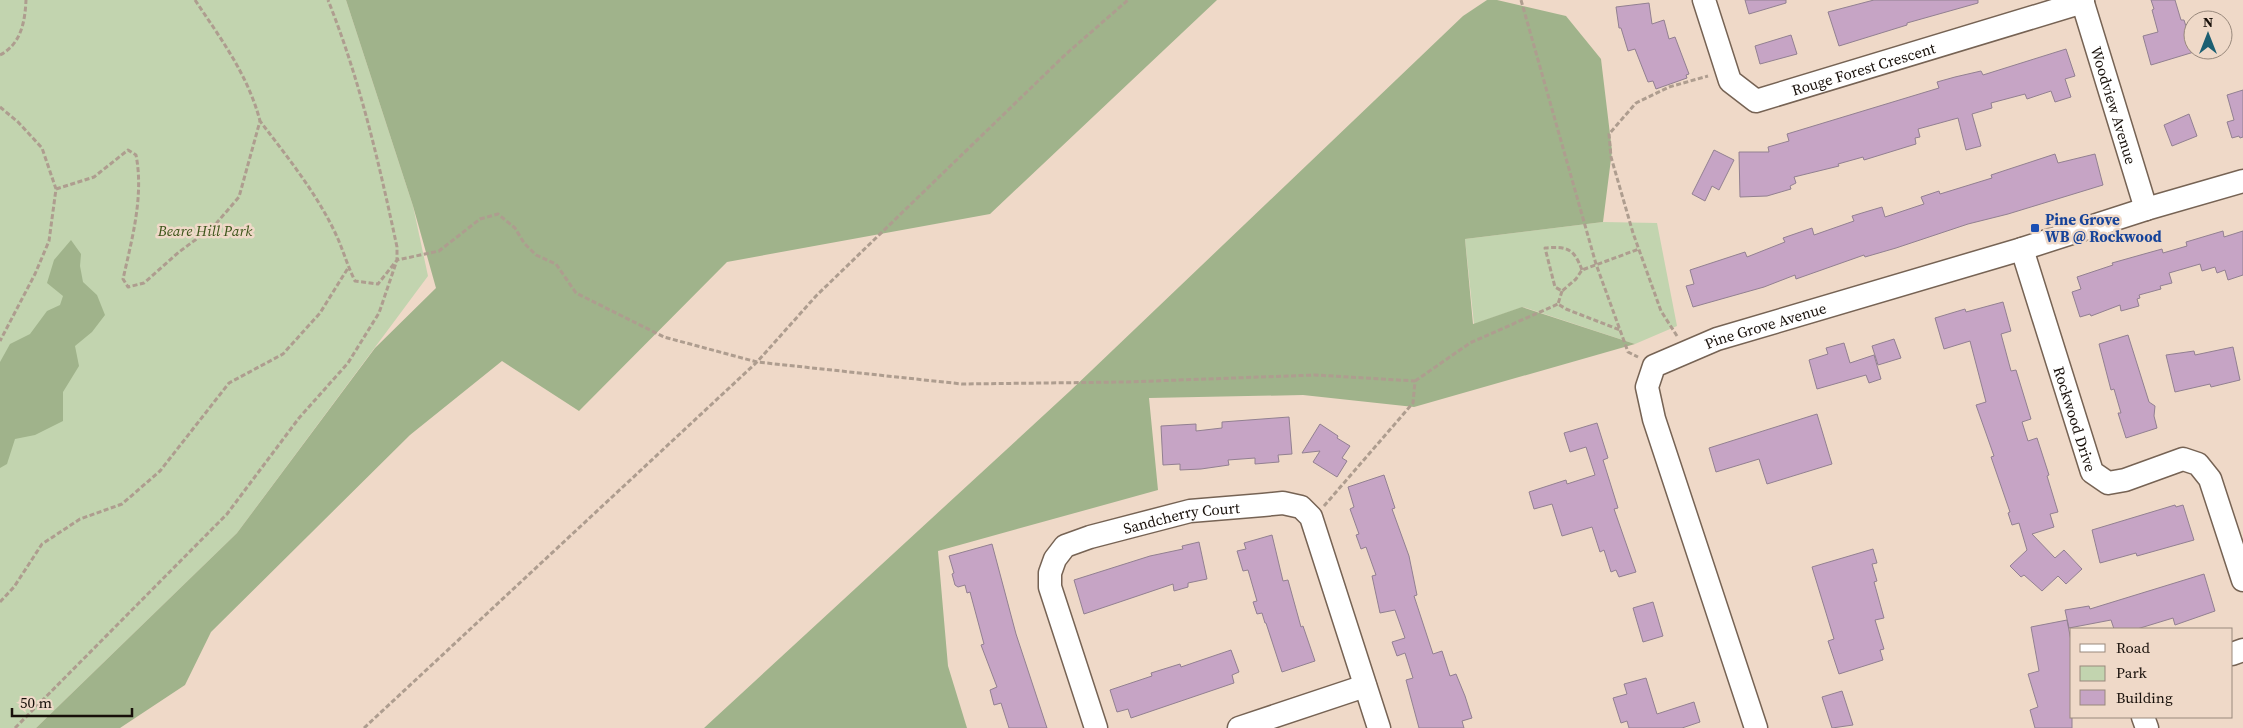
<svg xmlns="http://www.w3.org/2000/svg" width="2243" height="728" font-family="'Source Serif 4',serif">
	<style>
		.green { fill: #c2d4af }
		.forest { fill: #a0b38b }
		.building { fill: #c6a4c5; stroke: #928091 }
		.lines { fill: none; stroke-linecap: round; stroke-linejoin: round }
		.minor-casing { stroke: #766354; stroke-width: 25 }
		.path { stroke: #ae9d8f; stroke-width: 3; stroke-dasharray: 5 2.5; stroke-linecap: butt }
		.minor { stroke: #fff; stroke-width: 22 }
		.transit-dot { fill: #1a4fb4; stroke: #efd9c8; stroke-width: 2 }
		.labels { text-anchor: middle; dominant-baseline: central; stroke-width: 5; stroke-linejoin: round; paint-order: stroke }
		.street-label { font-size: 15px; fill: #18100a; stroke: #efd9c8 }
		.transit-label { font-size: 15px; font-weight: bold; fill: #164399; stroke: #efd9c8; text-anchor: start }
		.park-label { font-size: 15px; font-style: italic; fill: #3c5419; stroke: #efd9c8 }
	</style>
	<rect width="100%" height="100%" fill="#efd9c8"/>
	<!-- green -->
	<path class="green" d="M0,0H346L413,206L428,276L237,533L36,728H0Z
		M1603,222L1657,223L1677,326L1635,344L1523,307L1474,324L1465,239Z"/>
	<!-- forest -->
	<path class="forest" d="M346,0H1217L990,214L727,262L579,411L502,361L410,435L211,632L185,685L120,728H36L237,533L375,348L436,288L413,206Z
		M1487,0H1497L1566,16L1601,59L1612,151L1603,222L1465,239L1473,324L1522,307L1635,344L1414,407L1303,395L1149,398L1158,490L938,551L948,666L967,728H704L1070,391L1463,16Z
		M71,240L81,254L80,266L83,282L97,295L105,315L92,332L75,346L79,366L63,392V421L35,435L15,439L7,464L0,468V362L10,344L30,334L47,311L60,305L63,296L47,283L54,260Z"/>
	<!-- building -->
	<path class="building" d="M1745,0H1786V3L1749,14Z
		M1874,0H1978V3L1907,23V25L1839,46L1828,12Z
		M2151,0H2175L2181,20H2184L2194,52L2151,65L2143,36L2158,32L2152,10L2154,9Z
		M1649,3L1652,24L1664,20L1669,39L1675,37L1689,74L1686,75L1687,78L1656,89L1653,81L1648,82L1635,49L1628,51L1621,28H1619L1616,7Z
		M1791,35L1797,54L1760,64L1755,46Z
		M2066,49L2075,76L2065,79L2071,97L2055,102L2051,91L2027,99L2025,94L1991,103L1992,108L1972,114L1981,146L1966,150L1958,118L1918,129L1920,137L1915,138L1916,144L1864,160L1863,157L1838,164L1839,166L1794,177L1796,183L1790,186L1791,189L1767,196L1740,197L1739,152H1769L1768,147L1789,141L1787,134L1939,88L1937,82L1955,77L1981,71L1983,75Z
		M2243,90V137L2240,138L2239,136L2232,138L2227,122L2234,120L2227,95Z
		M2189,114L2197,136L2172,146L2164,125Z
		M1714,150L1734,160L1719,190L1712,186L1705,201L1692,194Z
		M2055,154L2058,163L2095,154L2103,185L2008,214L1968,224L1896,248L1865,257L1864,255L1796,279L1795,275L1764,287L1693,307L1686,286L1694,284L1690,270L1745,252L1747,257L1785,242L1783,238L1812,228L1814,235L1854,221L1852,216L1882,207L1885,217L1924,204L1921,197L1939,191L1940,194L1992,178L1991,175Z
		M2223,231L2224,237L2243,231V275L2228,280L2225,270L2217,273L2215,267L2202,271L2200,264L2169,273L2172,283L2160,286L2161,289L2139,295L2140,298L2137,299L2139,306L2121,311L2120,305L2091,316L2090,314L2080,317L2072,292L2081,289L2077,277L2113,265L2112,263L2144,254L2162,249L2163,253L2187,246L2186,242Z
		M2003,302L2011,331L2001,334L2011,371L2016,370L2031,419L2022,422L2028,441L2037,438L2049,475L2047,476L2058,512L2050,514L2054,527L2032,534L2055,558L2064,550L2082,569L2066,584L2058,576L2042,591L2024,575L2021,577L2010,566L2027,550L2019,523L2012,525L2008,513L2010,512L1991,457L1994,456L1976,405L1986,402L1970,341L1944,349L1935,318L1965,309L1966,312Z
		M2128,335L2149,402L2155,406L2154,416L2157,428L2126,438L2118,413H2121L2114,389L2111,390L2099,344Z
		M1894,339L1901,358L1878,365L1872,346Z
		M1844,343L1850,363L1874,355L1881,379L1869,383L1866,375L1817,389L1809,360L1828,354L1826,348Z
		M2233,347L2240,380L2211,387L2210,384L2175,392L2166,355L2194,351L2195,355Z
		M1817,414L1832,464L1767,484L1759,459L1716,472L1709,448Z
		M1289,417L1292,454L1278,455L1279,462L1255,464V458L1228,460L1229,465L1201,469L1180,470V464L1163,465L1161,426L1196,424V431L1222,428V422Z
		M1597,423L1608,458L1603,460L1618,508L1614,509L1636,572L1619,577L1616,570L1611,572L1604,550L1600,552L1592,527L1562,536L1552,504L1534,509L1529,492L1566,480L1567,484L1595,475L1586,447L1570,452L1564,433Z
		M1320,424L1338,436L1337,438L1350,446L1342,458L1347,461L1337,477L1313,462L1320,451L1302,453Z
		M1384,475L1395,508L1392,509L1409,556L1417,595L1414,596L1433,654L1442,651L1450,676L1456,674L1465,696L1472,718L1462,721L1464,728H1419L1406,680L1413,678L1405,653L1397,656L1392,642L1405,638L1395,610L1380,613L1372,576L1376,575L1366,547L1361,549L1356,535L1359,534L1350,509L1354,507L1348,487Z
		M2175,505L2176,507L2183,505L2194,540L2137,556L2136,553L2100,563L2092,530Z
		M1272,535L1283,581L1288,580L1301,627L1303,626L1315,661L1282,672L1266,623H1265L1262,613L1257,614L1253,602L1257,601L1248,570L1243,571L1237,551L1246,549L1244,543Z
		M1199,542L1207,579L1188,583V587L1174,591L1173,584L1084,614L1074,580L1150,556L1183,549L1182,546Z
		M992,544L1016,634L1047,728H1009L1001,703L994,705L990,690L997,687L981,645L984,644L970,592L967,593L965,585L958,587L955,585L952,574L954,573L949,556Z
		M1873,549L1877,563L1872,564L1877,581L1874,582L1884,618L1875,620L1884,649L1880,650L1883,660L1839,674L1828,641L1834,639L1812,567Z
		M2204,574L2215,611L2175,625L2173,618L2137,629H2114L2111,620L2069,628L2065,610L2089,606L2090,609Z
		M1653,602L1663,636L1643,642L1633,608Z
		M2067,620L2072,646V728H2035L2030,710L2038,707L2028,674L2039,671L2031,627Z
		M1231,650L1239,672L1232,675L1234,683L1131,718L1128,709L1117,712L1110,690L1152,676L1151,673L1180,664L1181,667Z
		M1646,678L1657,714L1694,702L1700,722L1682,728H1629L1627,721L1621,723L1613,698L1627,694L1624,684Z
		M1842,691L1853,725L1832,728L1822,697Z"/>
	<g class="lines">
		<defs>
			<g id="minor">
				<path id="s1" d="M1704,0L1730,81L1756,101L2083,2"/>
				<path id="s2" d="M2082,0L2146,209"/>
				<path id="s3" d="M2022,249L2092,472L2108,483L2125,480L2183,459L2198,464L2210,479L2243,580"/>
				<path d="M2232,654L2243,650"/>
				<path d="M2143,717L2147,728"/>
				<path id="s4" d="M1096,728L1050,587V573L1055,559L1065,546L1090,537L1190,511L1263,505L1283,503L1301,507L1311,517L1379,728"/>
				<path d="M1239,728L1365,686"/>
				<path id="s5" d="M1756,728L1654,419L1647,387L1654,366L1717,339L2022,249L2146,209L2243,181"/>
			</g>
		</defs>
		<!-- minor casing -->
		<use href="#minor" class="minor-casing"/>
		<!-- path -->
		<path class="path" d="M195,0C221,39 248,75 260,121
			M1521,0L1596,264L1628,352L1638,357
			M0,55C21,44 25,22 26,0
			M0,107L18,122L42,148L56,189L49,241L35,274L0,341
			M56,189L94,177L128,150L136,155C144,196 132,239 123,279L128,287L144,283L179,252L214,226L239,197L260,121C288,158 319,196 338,239C344,253 348,267 355,281L378,284L397,260L439,251L480,219L498,214L515,228L524,243L536,255L556,264L576,293L664,337L757,362L962,384L1126,382L1315,375L1415,381L1413,403L1324,506
			M1582,270C1574,249 1568,246 1545,248L1555,287L1562,291L1576,279L1582,270L1639,249
			M1562,291L1558,304L1566,309L1620,330
			M1677,336L1661,311L1633,233L1611,157L1609,134L1636,103L1669,87L1708,76
			M1415,381L1470,343L1558,304
			M0,602L14,587L42,544L80,519L122,504L160,471L229,383L283,354L320,313L348,268
			M15,728L227,514L299,418L348,363L379,313L397,260V247C379,163 360,80 328,0
			M364,728L757,362L816,296L1066,54L1128,0"/>
		<!-- minor -->
		<use href="#minor" class="minor"/>
	</g>
	<!-- markers -->
	<rect class="transit-dot" x="2030" y="223" width="10" height="10" rx="2.5"/>
	<g class="labels">
		<!-- street labels -->
		<g class="street-label">
			<text stroke="none"><textPath href="#s1" startOffset="230">Rouge Forest Crescent</textPath></text>
			<text stroke="none"><textPath href="#s2" startOffset="110">Woodview Avenue</textPath></text>
			<text stroke="none"><textPath href="#s5" startOffset="499">Pine Grove Avenue</textPath></text>
			<text stroke="none"><textPath href="#s3" startOffset="178">Rockwood Drive</textPath></text>
			<text stroke="none"><textPath href="#s4" startOffset="314">Sandcherry Court</textPath></text>
		</g>
		<!-- transit labels -->
		<g class="transit-label">
			<text x="2045" y="219">Pine Grove<tspan x="2045" dy="17">WB @ Rockwood</tspan></text>
		</g>
		<!-- park labels -->
		<g class="park-label">
			<text x="205" y="230">Beare Hill Park</text>
		</g>
	</g>
	<!-- legend -->
	<rect x="2070" y="628" width="162" height="90" fill="#efd9c8" stroke="#99897c"/>
	<rect x="2080" y="644" width="25" height="8" fill="#ffffff" stroke="#99897c"/>
	<text x="2116" y="653" font-size="15" fill="#18100a">Road</text>
	<rect x="2080" y="666" width="25" height="15" fill="#c2d4af" stroke="#99897c"/>
	<text x="2116" y="678" font-size="15" fill="#18100a">Park</text>
	<rect x="2080" y="690" width="25" height="15" fill="#c6a4c5" stroke="#99897c"/>
	<text x="2116" y="703" font-size="15" fill="#18100a">Building</text>
	<!-- north arrow -->
	<g transform="translate(2208 35)"><circle r="24" fill="#efd9c8" stroke="#99897c"/>
	<path d="M0-4L9 19L0 12L-9 19Z" fill="#1c5f72"/>
	<text y="-8" font-size="14" font-weight="bold" text-anchor="middle" fill="#18100a">N</text>
	</g>
	<!-- scale -->
	<path d="M12 708v8h120v-8" fill="none" stroke="#18100a" stroke-width="2.5"/>
	<text x="20" y="708" font-size="15" fill="#18100a" stroke="#efd9c8" stroke-width="4" paint-order="stroke">50 m</text>
</svg>
